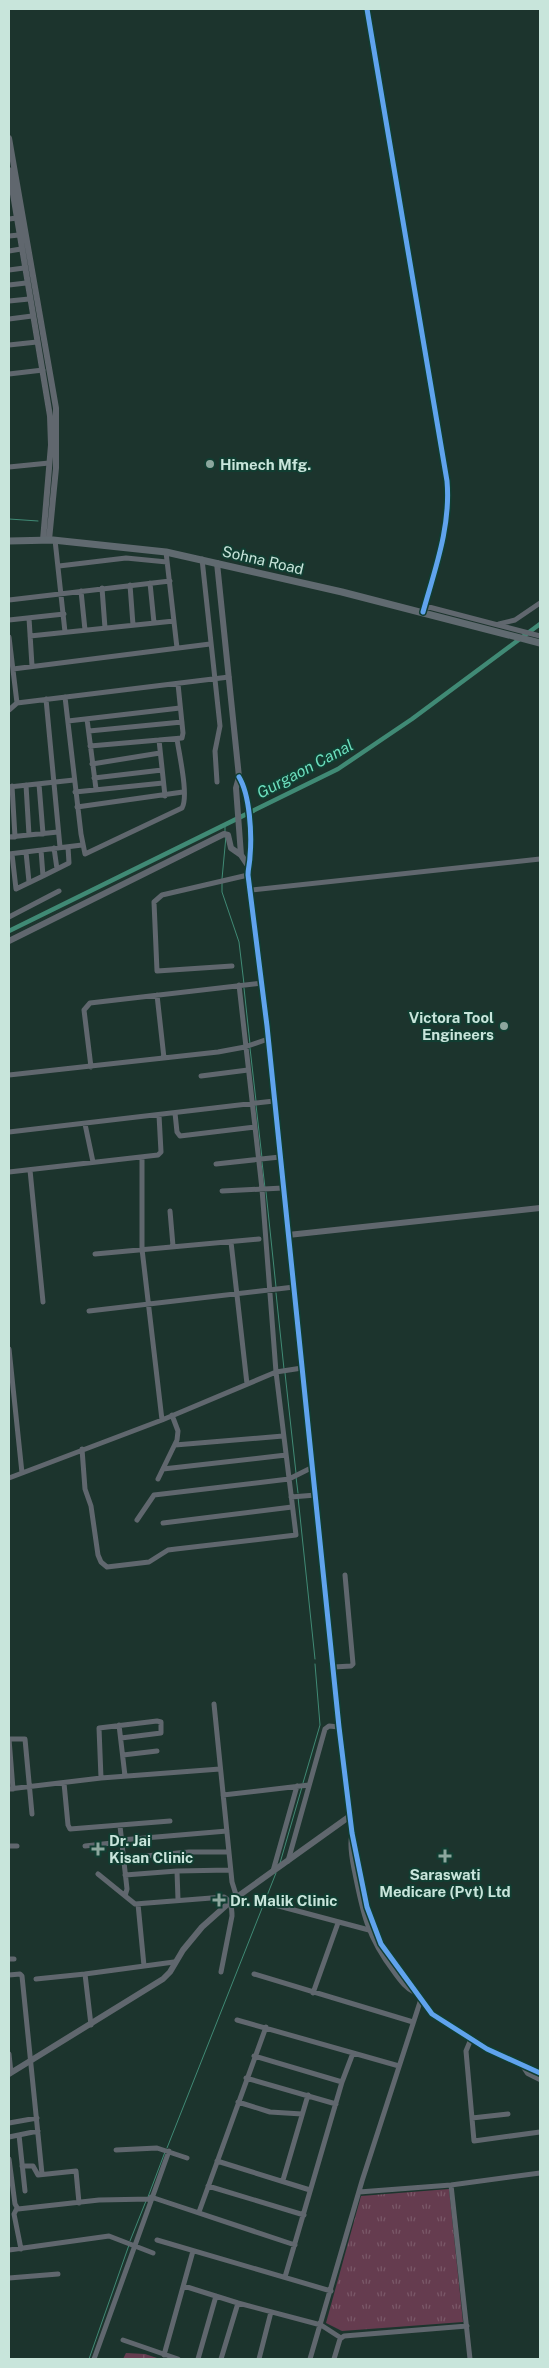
<svg xmlns="http://www.w3.org/2000/svg" width="549" height="2368" font-family="'Public Sans',sans-serif">
	<style>
		.grass { fill: url(#grass-tufts) }
		.wetland { fill: url(#wetland-marsh) }
		.lines { fill: none; stroke-linecap: round; stroke-linejoin: round }
		.stream { stroke: #408a75; stroke-width: 1 }
		.canal { stroke: #408a75; stroke-width: 4.5 }
		.minor { stroke: #60676e; stroke-width: 5 }
		.tertiary { stroke: #60676e; stroke-width: 6 }
		.secondary { stroke: #606a70; stroke-width: 7 }
		.cycleway-casing { stroke: #113e32; stroke-width: 8 }
		.cycleway { stroke: #60a3ed; stroke-width: 5 }
		.poi-dot { fill: #8ca79e; stroke: #113e32; stroke-width: 2 }
		.labels { text-anchor: middle; dominant-baseline: central; stroke-width: 4; stroke-linejoin: round; paint-order: stroke }
		.poi-label { font-size: 15px; font-weight: bold; fill: #c8e5db; stroke: #113e32; text-anchor: start }
		.street-label { font-size: 15px; fill: #c8e5db; stroke: #113e32 }
		.water-label { font-size: 16px; font-style: italic; fill: #6cdebd; stroke: #113e32 }
	</style>
	<defs>
		<pattern id="grass-tufts" width="24" height="20" patternUnits="userSpaceOnUse" patternTransform="scale(1.25)"><rect width="24" height="20" fill="#653c4f"/><path d="M3 7l-1-3M5 7V3M7 7l1-3M15 17l-1-3M17 17v-4M19 17l1-3" fill="none" stroke="#7a5868"/></pattern>
		<pattern id="wetland-marsh" width="20" height="14" patternUnits="userSpaceOnUse" patternTransform="scale(1.25)"><rect width="20" height="14" fill="#653c4f"/><path d="M1 5h8M5 5V1M11 12h8M15 12V8" fill="none" stroke="#7a5868"/></pattern>
	</defs>
	<rect width="100%" height="100%" fill="#1c342d"/>
	<!-- grass -->
	<path class="grass" d="M449,2189L463,2322L342,2331L326,2323L361,2196Z"/>
	<!-- wetland -->
	<path class="wetland" d="M126,2353L145,2354L160,2359H123Z"/>
	<g class="lines">
		<!-- stream -->
		<path class="stream" d="M9,519L38,521
			M225,825V832
			M222,879L226,836
			M222,883V892L239,942L244,984
			M244,988L250,1044
			M250,1048L256,1101
			M256,1105L262,1158
			M262,1162L265,1188
			M266,1192L276,1287
			M276,1293L284,1369
			M285,1373L296,1473
			M296,1477L298,1493
			M298,1497L315,1659
			M303,1783L320,1725L315,1664
			M280,1863L302,1787
			M167,2148L276,1873
			M148,2197L165,2152
			M130,2241L146,2201
			M89,2359L129,2245"/>
		<!-- canal -->
		<path class="canal" d="M9,931L338,769L412,719L540,624"/>
		<!-- minor -->
		<path class="minor" d="M367,9L447,481C451,526 435,569 423,612
			M9,219L17,218
			M9,236L19,235
			M9,251L21,249
			M9,270L24,268
			M9,285L26,283
			M9,301L29,299
			M9,319L32,316
			M9,345L37,342
			M9,374L43,370
			M9,467L49,463
			M55,540L65,632
			M166,552L177,648
			M202,559L220,726L215,751L217,782
			M59,566L126,558L167,562
			M150,583L154,623
			M130,585L133,625
			M102,588L105,628
			M81,591L85,630
			M9,600L170,581
			M425,606L540,636
			M29,618L32,666
			M9,620L64,614
			M499,624L515,620L540,603
			M30,636L174,621
			M9,637L17,703
			M13,669L210,644
			M65,697L81,834L85,854L182,808C189,796 179,754 177,739
			M46,699L60,847
			M9,710L17,703L229,677
			M87,719L96,789
			M68,721L180,708
			M89,731L182,722
			M159,740L165,796
			M90,746L182,738L183,733L178,684
			M92,764L160,753
			M94,778L162,770
			M39,784L43,834
			M26,785L29,835
			M12,786L15,837
			M9,787L74,780
			M75,792L163,783
			M77,807L183,792
			M9,837L58,832
			M54,848L57,869
			M26,852L29,882
			M9,854L82,845
			M12,854L16,889L43,876L41,850
			M43,876L69,863L68,847
			M251,890L540,859
			M9,917L59,891
			M232,966L157,971L154,902L162,895L248,875
			M157,995L164,1058
			M91,1067L84,1010L90,1003L262,983
			M9,1075L218,1052L245,1047L268,1039
			M201,1076L248,1070
			M175,1113L177,1132L180,1136L255,1127
			M85,1124L93,1162
			M9,1132L274,1101
			M142,1157V1249L162,1420
			M216,1164L280,1157
			M30,1170L43,1302
			M9,1172L158,1155L161,1152L159,1115
			M222,1191L283,1188
			M170,1211L173,1246
			M231,1242L247,1384
			M95,1254L259,1239
			M89,1311L294,1287
			M9,1349L22,1473
			M175,1445L283,1436
			M82,1449L85,1489L91,1506L98,1555L101,1562L107,1567L149,1562L168,1550L176,1549L296,1535L276,1372L262,1189L239,985
			M163,1469L286,1455
			M9,1478L162,1420L276,1372L302,1368
			M158,1479L177,1440L178,1431L172,1415
			M291,1497L316,1495
			M137,1520L154,1495L289,1479L313,1467
			M163,1523L292,1507
			M334,1667L351,1666L353,1664L345,1575
			M214,1704L232,1882L237,1898
			M119,1725L125,1776
			M9,1739H25L32,1814
			M9,1739L13,1789
			M123,1755L157,1751
			M101,1778L99,1728L157,1721L161,1722V1733L121,1738
			M64,1783L68,1825L70,1829L170,1821
			M9,1789L101,1778L220,1769
			M223,1795L309,1785
			M120,1826L127,1889L125,1896
			M121,1840L227,1831
			M9,1846H17
			M85,1846L121,1842
			M123,1858L189,1852H229
			M288,1861L325,1729L329,1726L339,1727
			M177,1871L178,1900
			M273,1871L297,1786
			M98,1874L135,1904L224,1897C231,1901 232,1908 232,1916L221,1972
			M125,1875L177,1871L230,1870
			M138,1904L144,1966
			M275,1905L369,1930
			M9,1959H14
			M85,1974L174,1962
			M254,1974L413,2022
			M9,1975L20,1974L22,1976L42,2174
			M36,1979L85,1974L91,2025
			M313,1993L338,1923
			M237,2020L399,2066
			M471,2039L466,2051L474,2141L540,2132
			M9,2054L11,2073
			M254,2056L342,2082
			M246,2078L336,2104
			M238,2102L270,2112L302,2114
			M472,2118L508,2114
			M9,2123L37,2118
			M19,2135L25,2191
			M9,2137L38,2131
			M116,2150L157,2148L187,2158
			M9,2159L15,2204L18,2209L99,2200L151,2199
			M217,2161L310,2190
			M22,2166H33L38,2175L76,2171L79,2203
			M283,2180L308,2095
			M451,2185L470,2359
			M208,2186L304,2215
			M359,2192L451,2185L540,2173
			M151,2197L295,2245
			M17,2208L14,2214L21,2249
			M199,2212L266,2027
			M157,2240L331,2291
			M9,2250L109,2236L153,2253
			M285,2277L342,2082L353,2053
			M9,2278L58,2274
			M184,2286L238,2303L321,2325L341,2338
			M123,2340L178,2359
			M164,2355L193,2251
			M94,2359L169,2151
			M198,2359L216,2296
			M221,2359L238,2303
			M259,2359L271,2312
			M310,2359L362,2181L421,1999
			M334,2359L340,2339L344,2336L467,2326"/>
		<!-- tertiary -->
		<path class="tertiary" d="M9,138L56,408V468L49,540
			M9,170L50,416L51,445L43,540
			M217,563L239,777L236,788L241,855L247,864
			M239,777C250,795 252,835 250,856C250,863 248,868 248,875L267,1026L339,1727L352,1833L367,1907L381,1944L432,2014L487,2049L540,2073
			M9,941L224,834L228,835L231,848L241,855
			M288,1235L540,1208
			M352,1837C350,1848 353,1861 355,1871C363,1912 368,1937 394,1971C400,1979 406,1988 415,1992
			M524,2067L528,2073L540,2079
			M9,2074L163,1979L170,1972L183,1950L202,1927L230,1902L350,1816"/>
		<!-- secondary -->
		<path class="secondary" d="M9,541L53,540L166,552L342,592L540,643"/>
		<defs>
			<path id="cycleway" d="M367,9L447,481C451,526 435,569 423,612
				M239,777C250,795 252,835 250,856C250,863 248,868 248,875L267,1026L339,1727L352,1833L367,1907L381,1944L432,2014L487,2049L540,2073"/>
		</defs>
		<!-- cycleway casing -->
		<use href="#cycleway" class="cycleway-casing"/>
		<!-- cycleway -->
		<use href="#cycleway" class="cycleway"/>
	</g>
	<!-- markers -->
	<g class="poi-dot">
		<circle cx="210" cy="464" r="5"/>
		<circle cx="504" cy="1026" r="5"/>
		<path d="M95.5 1841.5h5v5h5v5h-5v5h-5v-5h-5v-5h5z"/>
		<path d="M442.5 1848.5h5v5h5v5h-5v5h-5v-5h-5v-5h5z"/>
		<path d="M216.5 1892.5h5v5h5v5h-5v5h-5v-5h-5v-5h5z"/>
	</g>
	<g class="labels">
		<!-- poi labels -->
		<g class="poi-label">
			<text x="220" y="464">Himech Mfg.</text>
			<text x="494" y="1017" text-anchor="end">Victora Tool<tspan x="494" dy="17">Engineers</tspan></text>
			<text x="109" y="1840">Dr. Jai<tspan x="109" dy="17">Kisan Clinic</tspan></text>
			<text x="445" y="1874" text-anchor="middle">Saraswati<tspan x="445" dy="17">Medicare (Pvt) Ltd</tspan></text>
			<text x="230" y="1900">Dr. Malik Clinic</text>
		</g>
		<!-- street labels -->
		<g class="street-label">
			<text transform="translate(263 560) rotate(13)">Sohna Road</text>
		</g>
		<!-- water labels -->
		<g class="water-label">
			<text transform="translate(305 769) rotate(-28)">Gurgaon Canal</text>
		</g>
	</g>
	<!-- border -->
	<rect width="549" height="2368" fill="none" stroke="#c8e5db" stroke-width="20"/>
</svg>
